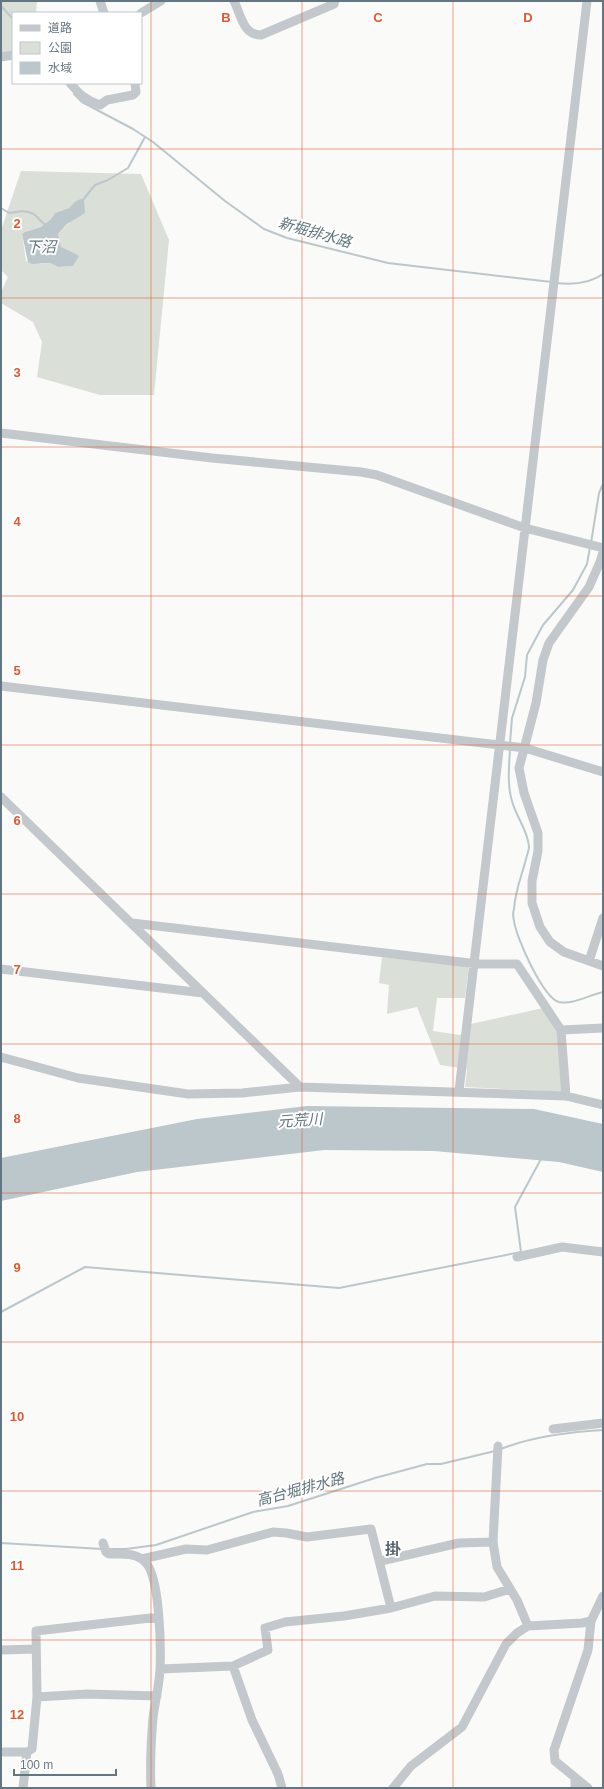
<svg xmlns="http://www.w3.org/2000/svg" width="604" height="1789" font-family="Arial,'Noto Sans JP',sans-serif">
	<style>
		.green { fill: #dadfd7; fill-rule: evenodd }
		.water { fill: #bbc7cb }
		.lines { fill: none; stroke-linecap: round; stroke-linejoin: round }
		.stream { stroke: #bbc7cb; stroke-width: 2 }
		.minor { stroke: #c3c8cc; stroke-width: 9 }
		.grid { fill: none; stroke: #e4572e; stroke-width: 1; stroke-opacity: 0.55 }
		.labels { text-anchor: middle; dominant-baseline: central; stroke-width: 4; stroke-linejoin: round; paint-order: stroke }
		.water-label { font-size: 15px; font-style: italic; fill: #60757c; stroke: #fff }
		.quarter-label { font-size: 16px; font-weight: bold; fill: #57646e; stroke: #fff }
		.grid-label { font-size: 13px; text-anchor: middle; font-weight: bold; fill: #e4572e; stroke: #fff; stroke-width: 4; stroke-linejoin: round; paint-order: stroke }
	</style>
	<rect width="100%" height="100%" fill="#fafaf8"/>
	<!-- green -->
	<path class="green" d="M1,1H37L36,13H13V52L1,55Z
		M21,171L141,174L169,240L154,395H100L37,377L42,342L33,322L1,303V292L8,277L1,270V230ZM81,199L72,220L58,234L61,247L69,252L75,262L73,266L58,267L50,263L41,264L26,261L22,234L25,232L41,227L51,219L55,213L69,208Z
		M382,957L469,966L465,998H437L433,1031L460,1035L471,1024L543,1008L559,1035L564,1092L465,1087L467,1069L440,1065L417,1007L387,1014L389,985L379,983Z"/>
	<!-- water -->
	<path class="water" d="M81,199L84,200L85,213L67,224L58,234L61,247C67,250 73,252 79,256L73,266L58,267L50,263L32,264L28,262L22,234L25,232L41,227L51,219L55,213L69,208L76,201Z
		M307,1106L534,1109L603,1124V1172L559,1162L434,1151L324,1150L137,1172L1,1201V1158L197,1119Z"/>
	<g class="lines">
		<!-- stream -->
		<path class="stream" d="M1,6L13,19
			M74,94L82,102L133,129L153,142L225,201L264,229L287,238L388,263L552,282
			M82,201L95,185L108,180L128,168L145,137
			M1,208L9,213C17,212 27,209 35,215C39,218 41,223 47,226
			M556,283C573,285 589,284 603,274
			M591,543L599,493L603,484
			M510,743L512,718L525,677L527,655L543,625L573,590L587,564L590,547
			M510,750C509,766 507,785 512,801C516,817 528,830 529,847C529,850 527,855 526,859C522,875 515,891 514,909C513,912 513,917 514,921C516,937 543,998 559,1002C573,1005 589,995 603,992
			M1,1312L85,1267L339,1288L521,1252L515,1207L541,1159
			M501,1449C533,1436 569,1432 603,1430
			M1,1543L102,1549
			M108,1549H126L156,1545L253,1512L288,1506L375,1478L427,1464H441L495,1451"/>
		<!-- minor -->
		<path class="minor" d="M100,1L104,13
			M234,1C241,15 243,35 261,35L334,4L335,1
			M141,13L161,1
			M1,57L13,55
			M70,83C79,94 87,101 100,105L107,100L133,95L136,92L135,83
			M1,433L212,458L361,472L377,475L525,528L603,548
			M603,552L600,562L589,587L549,643L543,660L536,703L519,768L524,793L538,833V851L532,881V903L540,927L550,942L564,952L603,966
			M1,686L525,748L603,772
			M1,797L300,1087
			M132,923L478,964H517L561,1030L603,1028
			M589,961L603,918
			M1,969L203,993
			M561,1030L566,1096
			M1,1057L78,1078L188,1094L242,1093L300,1087L566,1096L603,1105
			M459,1091L587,1
			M517,1257L562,1247L603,1252
			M553,1429L603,1423
			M498,1446L493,1542L497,1567L517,1600L528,1626
			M103,1543L106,1552L109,1554C121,1554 137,1552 146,1563C160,1578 161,1648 160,1670C159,1686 155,1702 153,1718C151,1741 150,1765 151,1788
			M142,1559L186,1549L207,1550L273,1532L286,1533L307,1537L371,1529L391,1608
			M381,1561L459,1543L493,1542
			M1,1650L36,1649
			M233,1666L252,1720L278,1774L282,1788
			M160,1669L233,1666L268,1650L265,1628L285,1622L344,1616L391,1608L435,1596L484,1597L510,1589
			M37,1697L87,1694L157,1696
			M1,1752H27L32,1749L37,1697L36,1631L159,1617
			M23,1788L27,1752
			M393,1788L411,1766L462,1727L506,1644L517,1633L528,1626L582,1623L591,1621
			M575,1788V1778
			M588,1788L555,1761L554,1750L588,1650L591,1621L603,1596"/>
	</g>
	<!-- grid -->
	<path class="grid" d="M151,1V1788M302,1V1788M453,1V1788M1,149H603M1,298H603M1,447H603M1,596H603M1,745H603M1,894H603M1,1044H603M1,1193H603M1,1342H603M1,1491H603M1,1640H603"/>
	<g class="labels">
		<!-- water labels -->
		<g class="water-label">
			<text transform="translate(315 232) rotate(16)">新堀排水路</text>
			<text x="41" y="246">下沼</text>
			<text transform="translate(300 1120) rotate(-4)">元荒川</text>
			<text transform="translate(300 1489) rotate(-15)">高台堀排水路</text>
		</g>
		<!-- quarter labels -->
		<g class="quarter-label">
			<text x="393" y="1549">掛</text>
		</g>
	</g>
	<g class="grid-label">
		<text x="226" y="22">B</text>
		<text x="378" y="22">C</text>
		<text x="528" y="22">D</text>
		<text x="17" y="228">2</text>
		<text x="17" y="377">3</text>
		<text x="17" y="526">4</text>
		<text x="17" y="675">5</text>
		<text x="17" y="825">6</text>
		<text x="17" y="974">7</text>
		<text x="17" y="1123">8</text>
		<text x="17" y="1272">9</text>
		<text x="17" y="1421">10</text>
		<text x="17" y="1570">11</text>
		<text x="17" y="1719">12</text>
	</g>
	<!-- border -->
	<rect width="604" height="1789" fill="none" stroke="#657683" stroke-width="4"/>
	<!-- legend -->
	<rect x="12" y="12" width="130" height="72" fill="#ffffff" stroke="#c1c8cd"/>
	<rect x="20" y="25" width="20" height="6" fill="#c3c8cc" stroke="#c1c8cd"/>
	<text x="48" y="32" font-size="12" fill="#657683">道路</text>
	<rect x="20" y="42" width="20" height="12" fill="#dadfd7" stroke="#c1c8cd"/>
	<text x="48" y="52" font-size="12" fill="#657683">公園</text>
	<rect x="20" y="62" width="20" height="12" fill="#bbc7cb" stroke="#c1c8cd"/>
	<text x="48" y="72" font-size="12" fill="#657683">水域</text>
	<!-- scale -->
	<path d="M14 1769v6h102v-6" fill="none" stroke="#657683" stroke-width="2"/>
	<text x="20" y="1769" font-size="12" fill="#657683" stroke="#ffffff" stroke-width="3" paint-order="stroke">100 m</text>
</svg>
